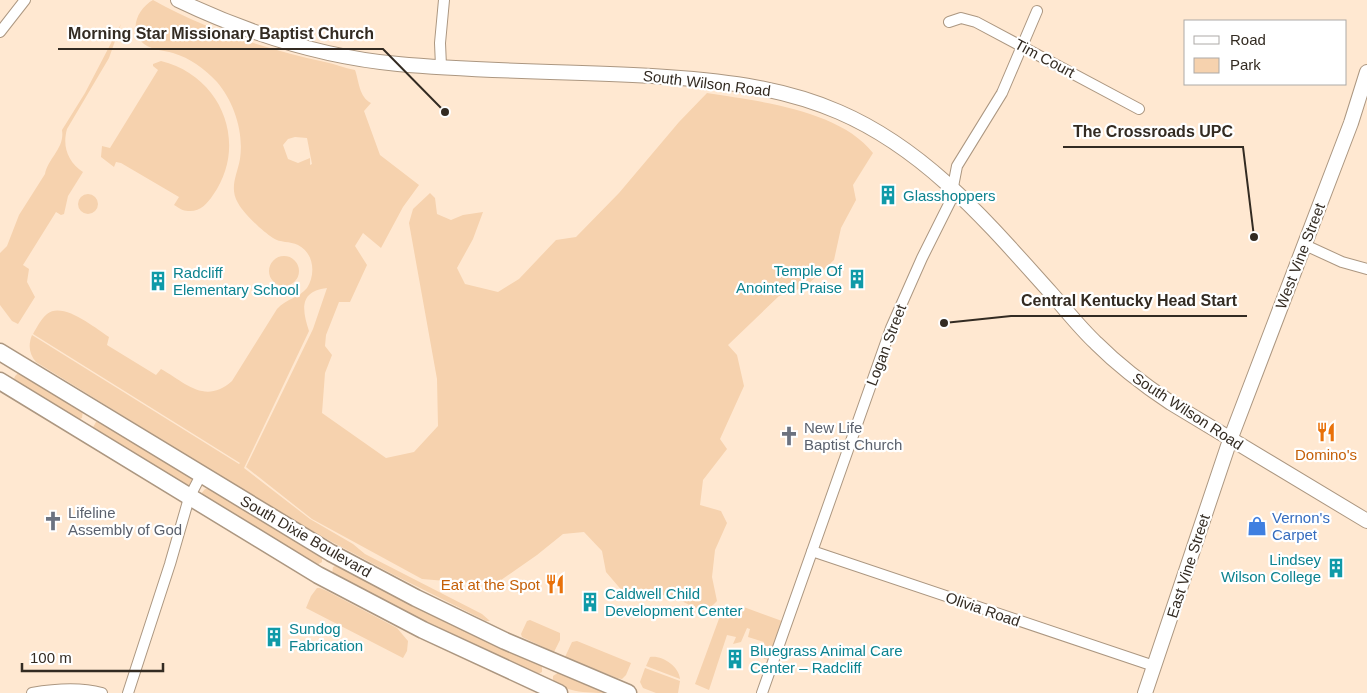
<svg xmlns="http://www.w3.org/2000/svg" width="1367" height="693" font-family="Helvetica,sans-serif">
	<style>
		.green { fill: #f6d2ae; fill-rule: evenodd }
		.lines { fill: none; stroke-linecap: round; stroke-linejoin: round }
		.minor-casing { stroke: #ac9781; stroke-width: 12 }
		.secondary-casing { stroke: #ac9781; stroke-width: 16 }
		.trunk-casing { stroke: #ac9781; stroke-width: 19 }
		.minor { stroke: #fff; stroke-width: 10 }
		.secondary { stroke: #fff; stroke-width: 14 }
		.trunk { stroke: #fff; stroke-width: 16 }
		.labels { text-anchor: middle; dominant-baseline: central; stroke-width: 4.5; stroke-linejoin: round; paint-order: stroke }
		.street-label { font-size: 15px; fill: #332b22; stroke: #fff }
		.culture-label { font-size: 15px; fill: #0d838f; stroke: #fff; text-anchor: start }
		.worship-label { font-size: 15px; fill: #5b616d; stroke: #fff; text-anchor: start }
		.food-label { font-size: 15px; fill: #c56008; stroke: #fff }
		.shop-label { font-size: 15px; fill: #366cbe; stroke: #fff; text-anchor: start }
		.leader { fill: none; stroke: #332b22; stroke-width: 2 }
		.callout-dot { fill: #332b22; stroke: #fff; stroke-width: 2 }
		.callout-label { font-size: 16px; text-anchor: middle; font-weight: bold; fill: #332b22; stroke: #fff; stroke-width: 4.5; stroke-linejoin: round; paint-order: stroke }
	</style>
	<rect width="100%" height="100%" fill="#ffe8d1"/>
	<!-- green -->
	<path class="green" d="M153,0C207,30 265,49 325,62C335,64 344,68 355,70C359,81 359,97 371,103L364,111L380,155L419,185L403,207L381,248L363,233L355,246L367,265L350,302H339L326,335L325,346L332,355L325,373L322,413L386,458L414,452L438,426L437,379L409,223L413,209L430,193L435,198L437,214L451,220L463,215L483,212L473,239L457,268L465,284L498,292L519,279L556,240L576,237L619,193L679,122L707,93C758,101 840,110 873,153L853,185L856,200L841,228L834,260L805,287L779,296L728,345L737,355L744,386L720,439L727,449L703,480L700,505L721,511L727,523L715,550L712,577L717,601L708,610L695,608L678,599L663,595L630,600L606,572L602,551L584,532L563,534L537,555L494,585L422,579L312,519L246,467L313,329L327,288C299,291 302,310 309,331L244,468L310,519L353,544L365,554L482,614L490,621H486L394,575L319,535L230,482L36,362C29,354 28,345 32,335L239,464L240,463L33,334C37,327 41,319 47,314C63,301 95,328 109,337L107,345L156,375L161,369C186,383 205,405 232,381L277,309C286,299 300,297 307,288C316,274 314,253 298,245C290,241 280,243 273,238C262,231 244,214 238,203C229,188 237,175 240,159C244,132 234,102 217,82C205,69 190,58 173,53C163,50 152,50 144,44C128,31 137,9 153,0ZM295,137L307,138L312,164L310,165V158L298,163L288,159L283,145L288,139Z
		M121,24L109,58L67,129C62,147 68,162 83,172L68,196L64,214L61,215L56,212L23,265L29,269L27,282L35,297L18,324L12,321L0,305V253L7,246L19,215L45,174C48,158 65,148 62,130L85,93Z
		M161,61C222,76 249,144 213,195C207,204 200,212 188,211C183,211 179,208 174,205L179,197L121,163L116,162L114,167L101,157L102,146L110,148L158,70L153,66V64Z
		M78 204a10 10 0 1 1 20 0a10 10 0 1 1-20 0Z
		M269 271a15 15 0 1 1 30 0a15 15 0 1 1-30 0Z
		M21,372L83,410L82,418L78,420L14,381C14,376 16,374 21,372Z
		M100,420L192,478V482L187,488L92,429L96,422Z
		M210,488L322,556V562L317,565L200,495L205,489Z
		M339,564L540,664L542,667V672L536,675L485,653L332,574L333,567Z
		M317,588H320L327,591L397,628L408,641L407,651L403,658L306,608L311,596Z
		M734,606H741L782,621L783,623L770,660L764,659L762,653L764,642L748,637L750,629L747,628L741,642L733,644L736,637L727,635L709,690L695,684L720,616Z
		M530,620L560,633V640L554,652L522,637L521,634L527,621Z
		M577,641L631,663L626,675L622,679L617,678L565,657L572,642Z
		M650,657C662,655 679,666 680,679L646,666Z
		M645,668L680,681L678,693H656L643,688L640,682Z
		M559,672L610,693C592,693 564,693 553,680V676Z"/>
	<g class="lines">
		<defs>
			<path id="minor" d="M949,22L961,18L976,22L1139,109
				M0,32L25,0
				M441,66L440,43L444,0
				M1305,245L1342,262L1367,269
				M812,551L1154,666
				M32,693C55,689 79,687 102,693
				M128,693L170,564L189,498L201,475
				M762,693L891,328L922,258L950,202L957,166L1002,93L1037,11"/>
			<path id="secondary" d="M178,0C247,33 322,57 398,64C482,72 567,71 652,76C716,80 779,86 839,112C927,150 988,223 1051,293C1066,310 1080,328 1096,343C1119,366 1144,385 1171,403L1367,521
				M1145,693L1230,440L1351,123L1367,72"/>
			<path id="trunk" d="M0,352L331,553L416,598L505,641L628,693
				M0,381L318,575L423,630L559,693"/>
		</defs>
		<!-- minor casing -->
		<use href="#minor" class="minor-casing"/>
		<!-- secondary casing -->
		<use href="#secondary" class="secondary-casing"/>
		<!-- trunk casing -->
		<use href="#trunk" class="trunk-casing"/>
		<!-- minor -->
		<use href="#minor" class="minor"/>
		<!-- secondary -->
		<use href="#secondary" class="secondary"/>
		<!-- trunk -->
		<use href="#trunk" class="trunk"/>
	</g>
	<!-- icons -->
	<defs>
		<symbol id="building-bare" viewBox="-9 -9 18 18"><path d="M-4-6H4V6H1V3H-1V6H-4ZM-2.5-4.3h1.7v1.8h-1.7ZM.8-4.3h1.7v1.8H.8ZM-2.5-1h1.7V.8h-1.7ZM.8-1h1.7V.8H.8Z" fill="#0f9aa8" stroke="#fff" stroke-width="2.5" paint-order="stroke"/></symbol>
		<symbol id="restaurant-bare" viewBox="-9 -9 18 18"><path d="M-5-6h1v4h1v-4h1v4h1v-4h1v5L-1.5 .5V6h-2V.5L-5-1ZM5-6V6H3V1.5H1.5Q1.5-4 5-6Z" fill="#e8710a" stroke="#fff" stroke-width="2.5" paint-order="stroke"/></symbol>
		<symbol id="church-bare" viewBox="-9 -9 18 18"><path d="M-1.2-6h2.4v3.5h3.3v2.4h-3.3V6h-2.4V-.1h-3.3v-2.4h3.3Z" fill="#6b7280" stroke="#fff" stroke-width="2.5" paint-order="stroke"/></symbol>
		<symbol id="shop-bare" viewBox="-9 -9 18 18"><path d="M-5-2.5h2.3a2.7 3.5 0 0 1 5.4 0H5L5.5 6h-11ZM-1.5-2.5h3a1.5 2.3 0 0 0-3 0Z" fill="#3f7fe0" stroke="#fff" stroke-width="2.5" paint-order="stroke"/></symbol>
	</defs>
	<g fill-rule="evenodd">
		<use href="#building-bare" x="874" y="181" width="28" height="28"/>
		<use href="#building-bare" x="843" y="265" width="28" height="28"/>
		<use href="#building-bare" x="144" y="267" width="28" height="28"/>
		<use href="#restaurant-bare" x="1312" y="418" width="28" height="28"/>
		<use href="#church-bare" x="775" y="422" width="28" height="28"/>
		<use href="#church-bare" x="39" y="507" width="28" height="28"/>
		<use href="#shop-bare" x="1243" y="512" width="28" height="28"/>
		<use href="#building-bare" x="1322" y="554" width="28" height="28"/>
		<use href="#restaurant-bare" x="541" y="570" width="28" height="28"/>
		<use href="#building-bare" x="576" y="588" width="28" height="28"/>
		<use href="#building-bare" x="260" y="623" width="28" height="28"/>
		<use href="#building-bare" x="721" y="645" width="28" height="28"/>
	</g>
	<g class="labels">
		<!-- street labels -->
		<g class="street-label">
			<text transform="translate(1045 58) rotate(28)">Tim Court</text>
			<text transform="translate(707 83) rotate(7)">South Wilson Road</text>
			<text transform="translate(1300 256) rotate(-69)">West Vine Street</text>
			<text transform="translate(886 345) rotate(-69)">Logan Street</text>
			<text transform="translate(1188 411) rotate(33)">South Wilson Road</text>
			<text transform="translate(306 536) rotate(30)">South Dixie Boulevard</text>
			<text transform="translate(1188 566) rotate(-72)">East Vine Street</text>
			<text transform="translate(983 609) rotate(19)">Olivia Road</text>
		</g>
		<!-- culture labels -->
		<g class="culture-label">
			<text x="903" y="195">Glasshoppers</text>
			<text x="842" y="270" text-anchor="end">Temple Of<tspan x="842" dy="17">Anointed Praise</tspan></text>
			<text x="173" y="272">Radcliff<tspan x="173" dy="17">Elementary School</tspan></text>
			<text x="1321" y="559" text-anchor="end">Lindsey<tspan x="1321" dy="17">Wilson College</tspan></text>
			<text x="605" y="593">Caldwell Child<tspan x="605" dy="17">Development Center</tspan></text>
			<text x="289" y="628">Sundog<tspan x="289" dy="17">Fabrication</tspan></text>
			<text x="750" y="650">Bluegrass Animal Care<tspan x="750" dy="17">Center – Radcliff</tspan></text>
		</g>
		<!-- worship labels -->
		<g class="worship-label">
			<text x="804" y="427">New Life<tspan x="804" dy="17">Baptist Church</tspan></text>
			<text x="68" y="512">Lifeline<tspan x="68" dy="17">Assembly of God</tspan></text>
		</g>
		<!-- food labels -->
		<g class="food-label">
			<text x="1326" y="454">Domino's</text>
			<text x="540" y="584" text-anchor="end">Eat at the Spot</text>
		</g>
		<!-- shop labels -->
		<g class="shop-label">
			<text x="1272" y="517">Vernon's<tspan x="1272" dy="17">Carpet</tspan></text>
		</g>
	</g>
	<!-- callouts -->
	<path class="leader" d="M445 112L383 49H58M1254 237L1243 147H1063M944 323L1011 316H1247"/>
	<g class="callout-dot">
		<circle cx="445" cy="112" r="5"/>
		<circle cx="1254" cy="237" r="5"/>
		<circle cx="944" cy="323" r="5"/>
	</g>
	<g class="callout-label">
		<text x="221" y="39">Morning Star Missionary Baptist Church</text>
		<text x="1153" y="137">The Crossroads UPC</text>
		<text x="1129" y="306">Central Kentucky Head Start</text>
	</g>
	<!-- legend -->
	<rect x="1184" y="20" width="162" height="65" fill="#ffffff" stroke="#adaaa7"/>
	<rect x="1194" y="36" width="25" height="8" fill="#ffffff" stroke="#adaaa7"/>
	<text x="1230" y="45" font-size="15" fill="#332b22">Road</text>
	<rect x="1194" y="58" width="25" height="15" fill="#f6d2ae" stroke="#adaaa7"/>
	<text x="1230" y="70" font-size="15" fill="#332b22">Park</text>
	<!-- scale -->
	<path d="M22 663v8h141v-8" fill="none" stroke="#332b22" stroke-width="2.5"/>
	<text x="30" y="663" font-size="15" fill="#332b22" stroke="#ffffff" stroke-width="4" paint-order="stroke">100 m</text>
</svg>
